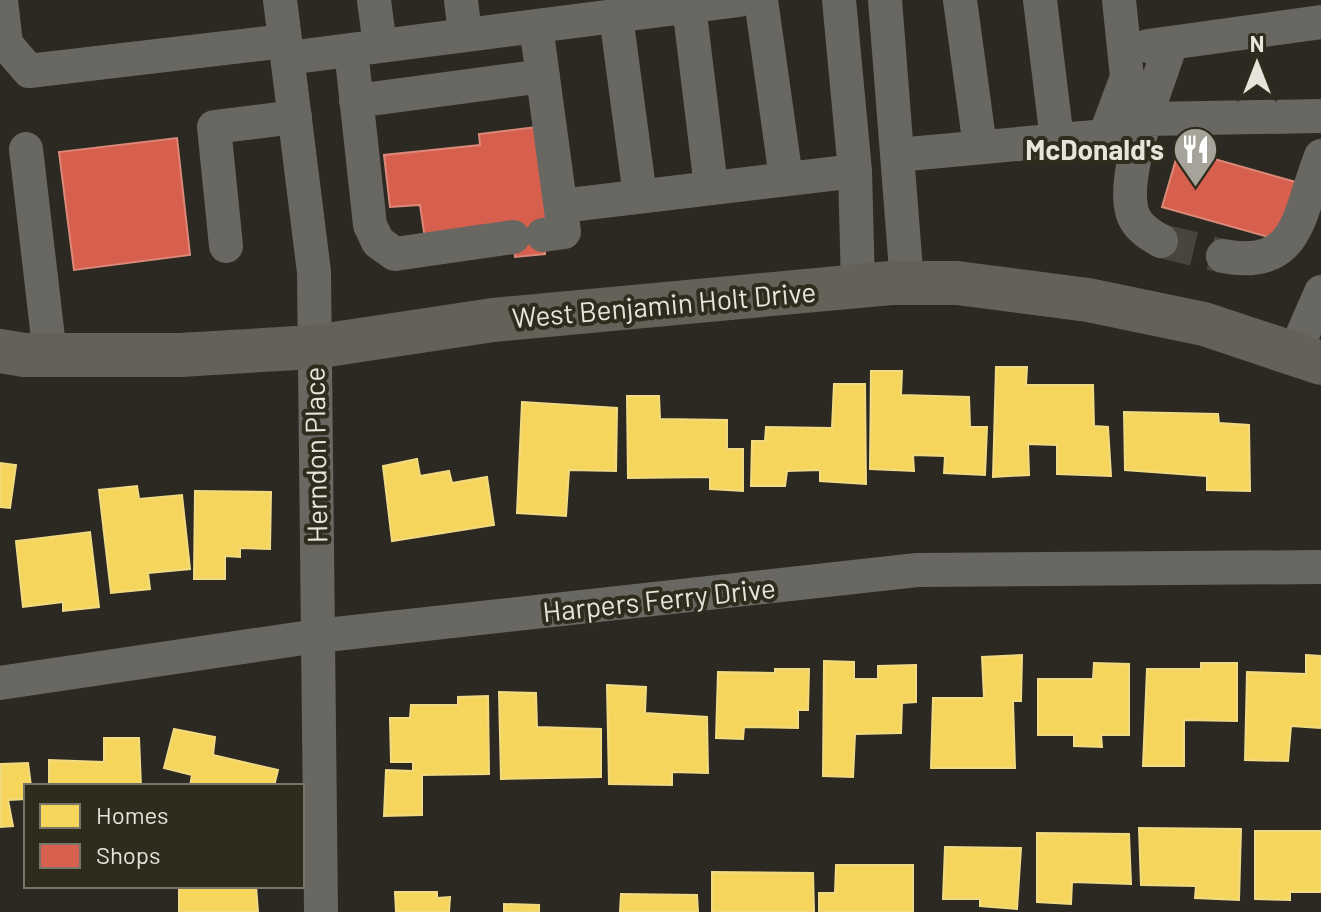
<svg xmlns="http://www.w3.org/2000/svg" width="1321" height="912" font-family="Barlow,sans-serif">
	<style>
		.homes { fill: #f6d55c; stroke: #f2da82; stroke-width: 2 }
		.shops { fill: #d6604d; stroke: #db8878; stroke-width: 2 }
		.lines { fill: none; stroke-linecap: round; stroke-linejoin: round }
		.minor-tunnel { stroke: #47453d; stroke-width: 34; stroke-dasharray: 34 17; stroke-linecap: butt }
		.minor { stroke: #686761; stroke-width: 34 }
		.major { stroke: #636158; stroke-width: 44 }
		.labels { text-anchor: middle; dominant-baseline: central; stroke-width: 8; stroke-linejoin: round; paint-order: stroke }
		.poi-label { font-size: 28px; font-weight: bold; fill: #e7e4db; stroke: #2f2b1d; text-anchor: end }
		.street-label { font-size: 28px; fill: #e7e4db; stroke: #2f2b1d }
	</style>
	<rect width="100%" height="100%" fill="#2b2921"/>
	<!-- homes -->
	<path class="homes" d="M996,367H1027L1026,385H1093L1094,426L1108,427L1111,476L1057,474V445L1028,444L1029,475L993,477Z
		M871,371H902L901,395L969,397L970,427H987L985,475L944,473L945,456L913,455L914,471L870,469Z
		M834,384H865L866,484L820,481V470L787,471L785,486H751L752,441H765L766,427L832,428Z
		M627,396H659L660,419L727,420V449H743V491L710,489V477L628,478Z
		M522,402L617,408L616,471L569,470L566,516L517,513Z
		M1124,412L1218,414L1219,423L1249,425L1250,491L1207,490V476L1125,470Z
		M417,459L420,476L449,471L452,483L487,477L494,525L392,541L383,466Z
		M0,463L16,465L10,508L0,507Z
		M137,486L139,499L182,495L190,569L148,573L150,589L111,593L99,490Z
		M195,491L271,492L270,549L240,548V557L225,556V579H194Z
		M90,532L99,607L63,611V602L23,607L16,541Z
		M1022,655L1021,701H1013L1015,768H931L933,698H984L982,657Z
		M1306,655L1321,656V728L1291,726L1288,761L1245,760L1247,672L1306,674Z
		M824,661L854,662V679H878V666L916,665V702L902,703L901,733L855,734L853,777L823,776Z
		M1094,663L1129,664V735H1101L1102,747L1074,746V735H1038V679H1093Z
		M1201,663H1237V721L1184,720V766H1143L1147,669H1201Z
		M775,669H809L808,710H798V728L744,727L743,739L716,738L718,672L775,673Z
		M607,685L646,687L645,713L707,717L708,773L672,772V785L609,784Z
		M499,692L536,693L537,727L601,729V777L501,779Z
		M488,696L489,774L422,775V815L384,816L386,770L413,771V762H391L390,718H410L411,705H458V697Z
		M174,729L215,737L213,755L278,770L274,786H190L192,775L164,768Z
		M104,738H139L141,786H49V760L104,762Z
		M28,763L31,786H26V799L8,800L13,826L0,827L1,764Z
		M1139,828L1241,829L1239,900L1195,898L1196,886L1141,885Z
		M1255,831H1321V892H1290V900L1255,899Z
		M1037,833L1129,834L1131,884L1072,882L1071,904L1037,902Z
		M945,847L1021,848L1017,909L980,906V899H943Z
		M836,865H913V912H819V893H835Z
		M712,872L813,873L814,912H712Z
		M179,886H256L258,912H179Z
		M395,892H437V898L450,897L449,912H396Z
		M621,894L697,895L698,912H620Z
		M504,904L539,905V912H504Z"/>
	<!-- shops -->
	<path class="shops" d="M536,127L547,224L542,225L545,254L515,257L512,229L425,239L420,205L390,207L384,155L480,145L479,134Z
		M177,138L190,255L74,270L59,152Z
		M1179,149L1303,184L1286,242L1162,207Z"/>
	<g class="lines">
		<!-- minor-tunnel -->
		<path class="minor-tunnel" d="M1161,241L1223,256"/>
		<!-- minor -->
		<path class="minor" d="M1,0L6,44L29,71L285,41
			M280,0L314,272L321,912
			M374,0L380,46
			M461,0L465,35
			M761,0L786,178
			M839,0L855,171L858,286
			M885,0L907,283
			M960,0L980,147
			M1040,0L1057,140
			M689,6L711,187
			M616,16L640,196
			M536,26L564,232L543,235
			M1148,46L1321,22
			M351,50L370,225L378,242L395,254L513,237
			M288,58L739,0
			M356,101L543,76
			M1148,119L1321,116
			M26,149L50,355
			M897,155L1105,136L1127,77L1119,0
			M561,206L855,171
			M1161,241C1150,235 1139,228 1134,217C1117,179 1159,83 1171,43
			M226,246L214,127L295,117
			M1223,256C1300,271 1298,214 1321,156
			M1294,354L1321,292
			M0,683L317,636L917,570L1321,567"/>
		<!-- major -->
		<path class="major" d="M0,351L24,355H180L314,347L493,320L891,283H957L1088,300L1204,324L1321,363"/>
	</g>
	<!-- icons -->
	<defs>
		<symbol id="restaurant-pin" viewBox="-11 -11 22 30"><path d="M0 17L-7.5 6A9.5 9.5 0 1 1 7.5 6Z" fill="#a5a39a" stroke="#2f2b1d"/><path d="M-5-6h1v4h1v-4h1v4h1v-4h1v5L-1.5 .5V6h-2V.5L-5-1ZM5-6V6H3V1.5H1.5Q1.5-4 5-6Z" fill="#fff"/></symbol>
	</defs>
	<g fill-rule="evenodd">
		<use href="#restaurant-pin" x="1170" y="124" width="51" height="69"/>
	</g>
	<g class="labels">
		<!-- poi labels -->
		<g class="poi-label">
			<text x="1164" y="149">McDonald's</text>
		</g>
		<!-- street labels -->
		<g class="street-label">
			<text transform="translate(664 304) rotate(-5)">West Benjamin Holt Drive</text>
			<text transform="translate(315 455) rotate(-91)">Herndon Place</text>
			<text transform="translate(659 599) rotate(-6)">Harpers Ferry Drive</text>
		</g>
	</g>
	<!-- legend -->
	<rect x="24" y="784" width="280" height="104" fill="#2f2b1d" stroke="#797569" stroke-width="2"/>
	<rect x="40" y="804" width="40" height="24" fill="#f6d55c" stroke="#797569" stroke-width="2"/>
	<text x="96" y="824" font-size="24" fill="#e7e4db">Homes</text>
	<rect x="40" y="844" width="40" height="24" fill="#d6604d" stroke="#797569" stroke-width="2"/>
	<text x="96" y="864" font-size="24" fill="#e7e4db">Shops</text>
	<!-- north arrow -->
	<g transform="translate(1257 64)" stroke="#2f2b1d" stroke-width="6" paint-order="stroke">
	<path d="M0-6L14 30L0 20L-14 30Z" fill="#e7e4db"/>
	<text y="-12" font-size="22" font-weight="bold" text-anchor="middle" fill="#e7e4db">N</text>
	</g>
</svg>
